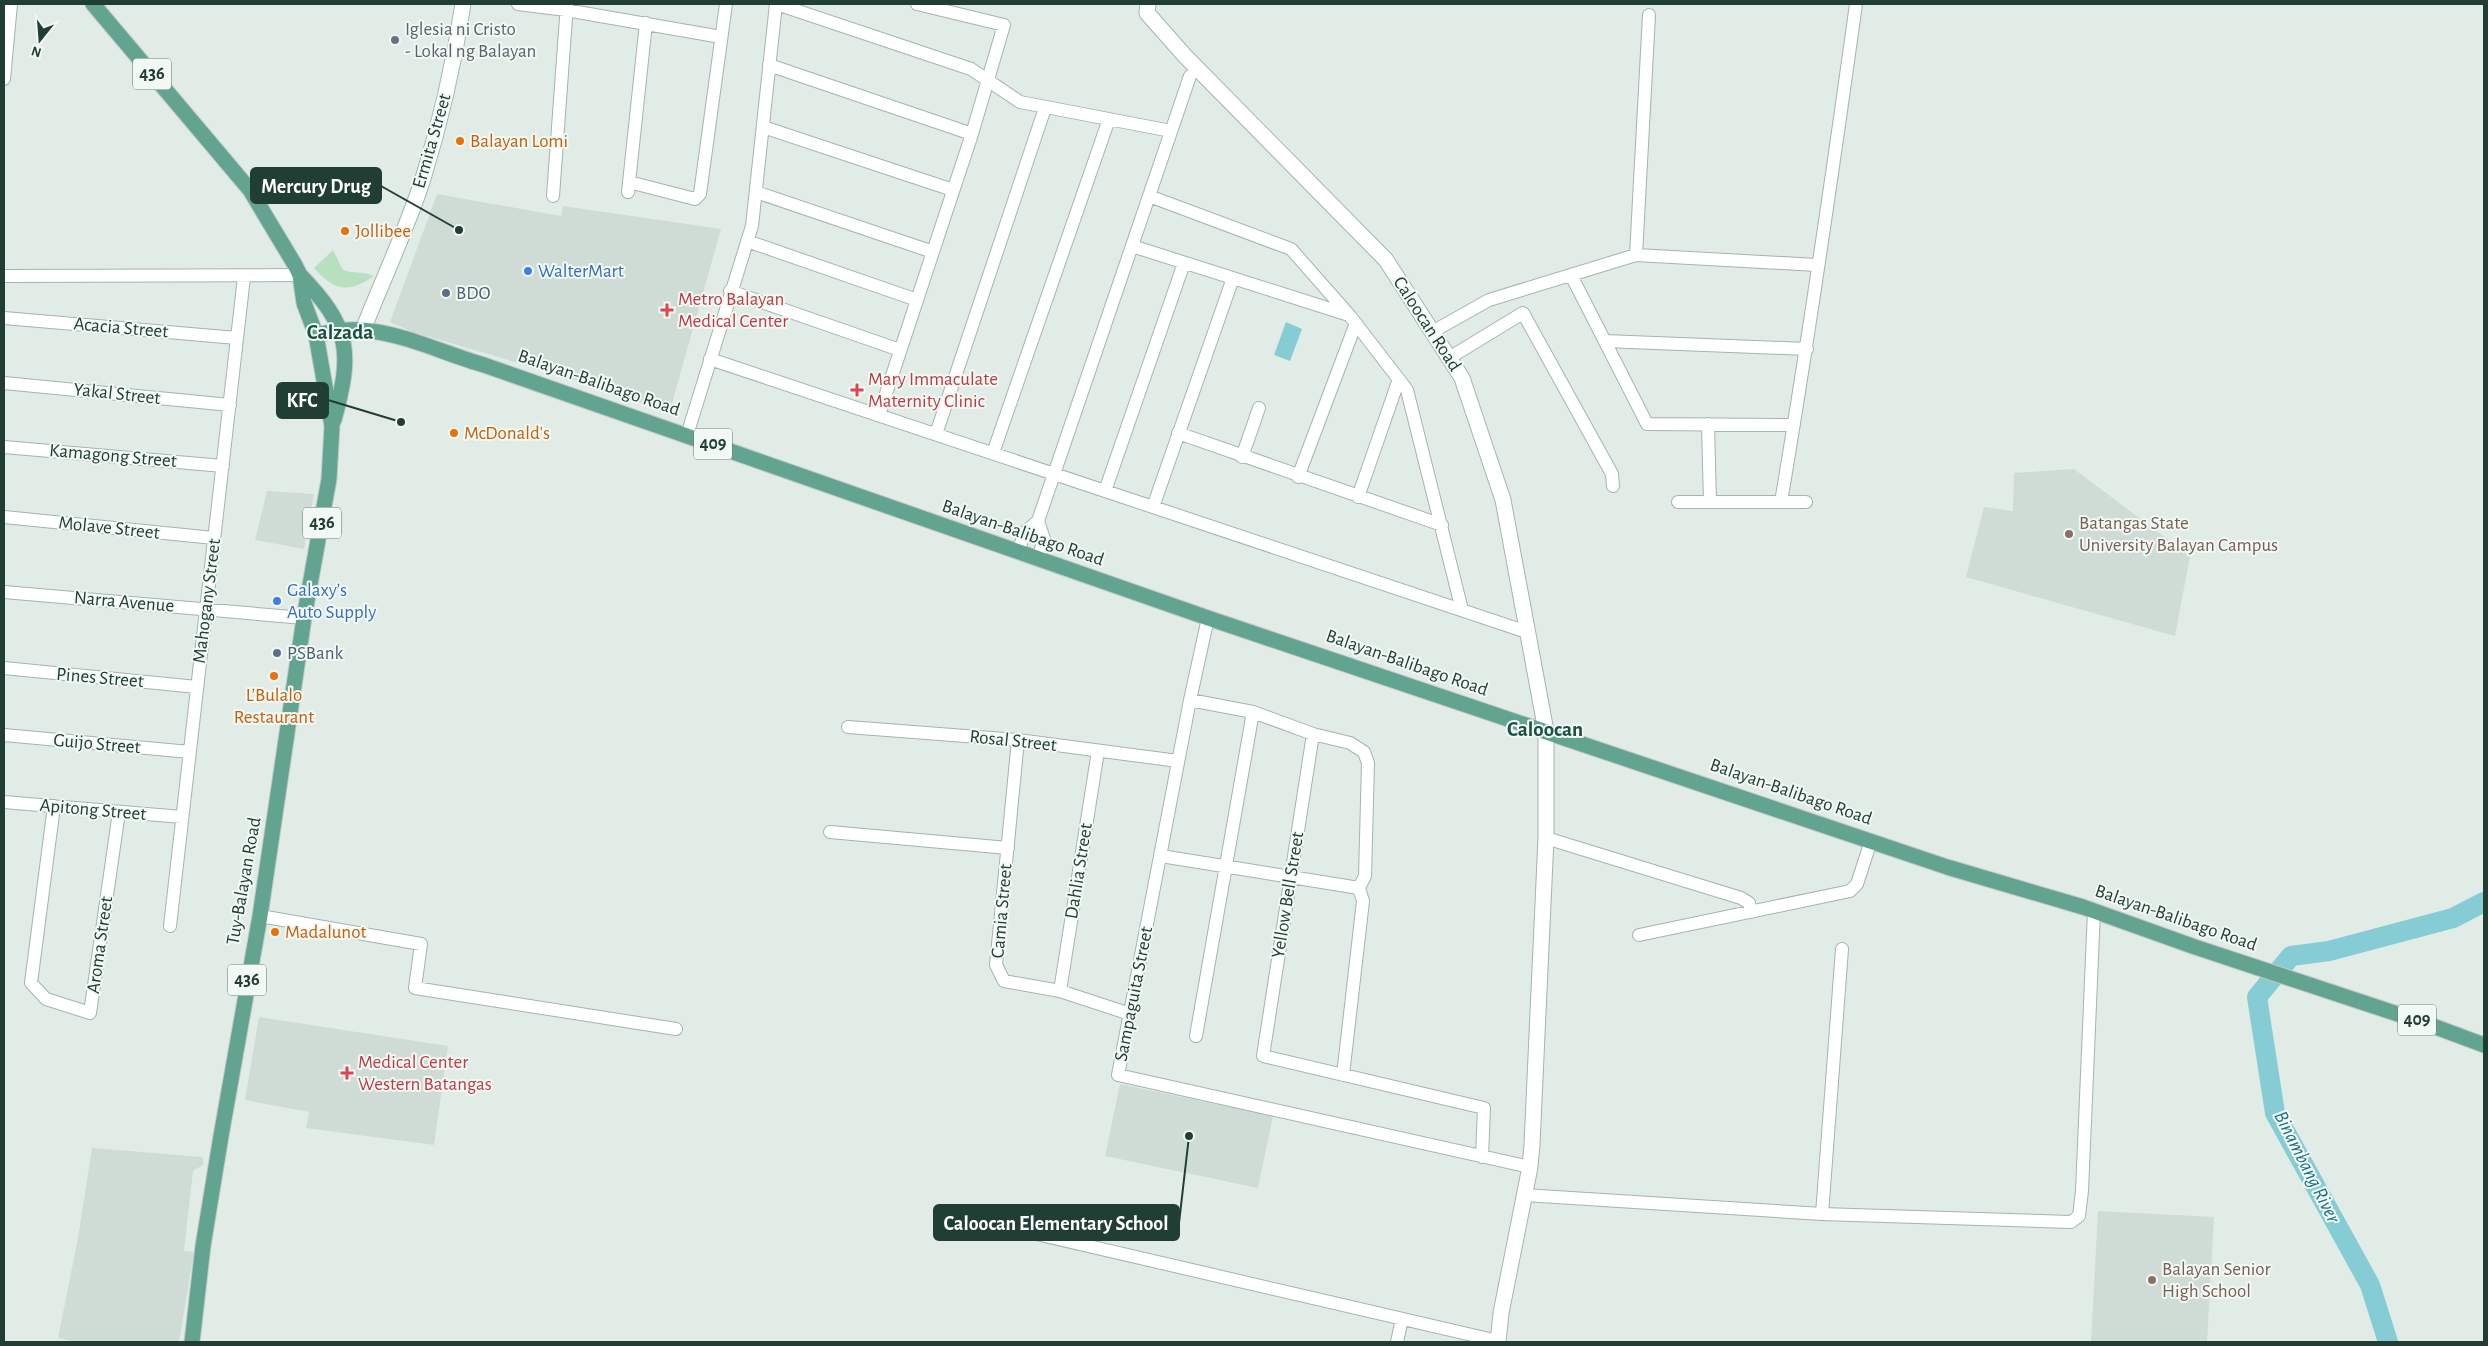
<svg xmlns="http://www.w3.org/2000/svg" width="2488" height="1346" font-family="'Alegreya Sans',sans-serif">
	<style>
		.built { fill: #cfdcd6 }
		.green { fill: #b9dfc1 }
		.water { fill: #86ccd4 }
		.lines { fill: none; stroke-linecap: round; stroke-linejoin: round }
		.river { stroke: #86ccd4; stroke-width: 20 }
		.minor-casing { stroke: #a4b4ae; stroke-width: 14 }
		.tertiary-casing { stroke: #a4b4ae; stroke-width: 17 }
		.secondary-casing { stroke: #9fb9af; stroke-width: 17 }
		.primary-casing { stroke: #c1c9c6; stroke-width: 17 }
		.minor { stroke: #fff; stroke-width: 12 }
		.tertiary { stroke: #fff; stroke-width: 15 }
		.secondary { stroke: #fff; stroke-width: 15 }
		.primary { stroke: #63a491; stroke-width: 15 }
		.worship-dot { fill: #6b7280; stroke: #f2f9f5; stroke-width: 2 }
		.food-dot { fill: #e8710a; stroke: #f2f9f5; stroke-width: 2 }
		.shop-dot { fill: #3f7fe0; stroke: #f2f9f5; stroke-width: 2 }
		.service-dot { fill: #5c6f8a; stroke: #f2f9f5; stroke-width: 2 }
		.health-dot { fill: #e0444e; stroke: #f2f9f5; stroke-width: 2 }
		.education-dot { fill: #8d6e63; stroke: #f2f9f5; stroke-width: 2 }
		.labels { text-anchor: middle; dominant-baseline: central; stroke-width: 4; stroke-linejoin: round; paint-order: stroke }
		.shield { fill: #f2f9f5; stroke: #60766f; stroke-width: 1 }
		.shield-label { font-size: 18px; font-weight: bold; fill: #213e35 }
		.worship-label { font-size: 19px; fill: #5b616d; stroke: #f2f9f5; text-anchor: start }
		.street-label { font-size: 19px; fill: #213e35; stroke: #f2f9f5 }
		.food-label { font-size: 19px; fill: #c56008; stroke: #f2f9f5; text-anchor: start }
		.shop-label { font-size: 19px; fill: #366cbe; stroke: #f2f9f5; text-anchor: start }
		.service-label { font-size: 19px; fill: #4e5e75; stroke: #f2f9f5; text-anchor: start }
		.health-label { font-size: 19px; fill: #be3a42; stroke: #f2f9f5; text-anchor: start }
		.education-label { font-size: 19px; fill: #785e54; stroke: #f2f9f5; text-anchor: start }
		.water-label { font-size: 20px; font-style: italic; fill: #18707d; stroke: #f2f9f5 }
		.quarter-label { font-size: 21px; font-weight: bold; fill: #1b5142; stroke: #f2f9f5 }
		.leader { fill: none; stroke: #213e35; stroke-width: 2 }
		.callout-dot { fill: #213e35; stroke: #f2f9f5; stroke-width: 2 }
		.callout { fill: #213e35; stroke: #213e35; stroke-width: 2 }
		.callout-label { font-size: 20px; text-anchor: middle; font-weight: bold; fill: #fff }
	</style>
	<rect width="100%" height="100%" fill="#e1ece7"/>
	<!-- built -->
	<path class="built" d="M437,194L561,216L563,206L721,229L669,414L613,391L413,332L390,322Z
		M2074,469L2190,556L2175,636L1966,577L1984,507L2013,511L2014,473Z
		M267,491L314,494L304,549L255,540Z
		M259,1017L448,1046L434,1145L306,1128L309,1112L245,1100Z
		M1120,1084L1273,1116L1258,1188L1105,1156Z
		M92,1148L203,1157V1165L193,1171L184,1251L194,1252L179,1342H76L58,1338L78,1238Z
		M2098,1211L2214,1217L2207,1342H2091Z"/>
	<!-- green -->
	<path class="green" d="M333,250L343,270C354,274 363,271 374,276C349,293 335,292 314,268Z"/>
	<!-- water -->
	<path class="water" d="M1286,322L1302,329L1290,361L1274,355Z"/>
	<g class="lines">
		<!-- river -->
		<path class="river" d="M2388,1342L2370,1285L2275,1113L2257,997L2291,956L2329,951L2453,918L2484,902"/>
		<defs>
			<path id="minor" d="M518,4L566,10L721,37
				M777,4L971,69L1020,102L1171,131
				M769,65L972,134
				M4,79L11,4
				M763,127L953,190
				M629,182L695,199L700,194L726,4
				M628,192L646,23
				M756,192L933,252
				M553,196L567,4
				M1149,196L1291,249L1350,316L1407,390L1462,610
				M747,241L917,300
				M1132,246L1349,315
				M1636,255L1649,15
				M1571,275L1647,424L1794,425
				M4,276L300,275
				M730,291L900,350
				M4,318L237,338
				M1432,332L1489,300L1636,255L1817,265
				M1605,341L1807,349
				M1449,358L1523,313L1612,474L1613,486
				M710,359L1524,631
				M4,383L230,405
				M879,415L972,134L1004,25L917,4
				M1708,424L1710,502
				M1178,433L1442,525
				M936,434L1045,108
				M687,435L752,226L776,4
				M4,447L223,466
				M993,453L1109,119
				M1242,457L1259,408
				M1298,477L1356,323
				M1105,491L1184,263
				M1358,497L1399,379
				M1678,502H1806
				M1781,502C1809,336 1833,170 1856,4
				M1153,507L1233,278
				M4,517L214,538
				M1018,552L1025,532L1038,521L1190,76
				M1038,559L1044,539L1038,521
				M4,592L304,618
				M1208,618L1190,700L1118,1075L1530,1167
				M4,668L197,687
				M1190,700L1253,712L1313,734L1350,743L1364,752L1368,763L1365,876L1359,888
				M848,727L1018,740L1178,761
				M1313,734L1263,1056L1484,1108L1482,1157
				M4,735L190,752
				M1018,740L996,965L1004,981L1060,991L1130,1014
				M4,802L182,817
				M54,806L31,983L46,999L90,1013L119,812
				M830,832L1008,848
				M1546,838L1741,898L1749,903L1751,912
				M1161,856L1359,888
				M260,916L421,944L415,988L676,1029
				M170,926L244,277
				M1639,935L1850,891L1857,884L1871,841
				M1060,991L1098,751
				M1196,1036L1253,712
				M1343,1075L1363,901L1359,888
				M1524,1195L1822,1214L2071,1222L2079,1216L2082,1191L2094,911
				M1822,1214L1842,949
				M985,1222L1498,1341
				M1397,1342L1402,1319"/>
			<path id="tertiary" d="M1148,4L1147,13L1185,56L1386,260L1462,378L1503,500L1546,731V838L1532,1144L1530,1167L1501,1313L1498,1342"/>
			<path id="secondary" d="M363,330C382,281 405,233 422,182C440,124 454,63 463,4"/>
			<path id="primary" d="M93,4L250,190L295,265L300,275L304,303L316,335L332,426L329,479L304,618L260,916L221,1136L203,1246L192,1342
				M300,275C350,327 353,351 334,420
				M316,335C331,332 346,329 362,330C403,333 445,354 484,365L1208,618L1947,867L2083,907L2195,947L2422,1022L2484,1045"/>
		</defs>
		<!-- minor casing -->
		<use href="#minor" class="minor-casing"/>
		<!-- tertiary casing -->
		<use href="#tertiary" class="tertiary-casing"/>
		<!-- secondary casing -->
		<use href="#secondary" class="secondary-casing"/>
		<!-- primary casing -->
		<use href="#primary" class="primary-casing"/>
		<!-- minor -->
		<use href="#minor" class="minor"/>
		<!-- tertiary -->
		<use href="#tertiary" class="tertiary"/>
		<!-- secondary -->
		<use href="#secondary" class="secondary"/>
		<!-- primary -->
		<use href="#primary" class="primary"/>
	</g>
	<!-- markers -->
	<circle class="worship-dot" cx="395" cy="40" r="5"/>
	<g class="food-dot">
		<circle cx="460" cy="141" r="5"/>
		<circle cx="345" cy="231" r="5"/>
		<circle cx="454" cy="433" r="5"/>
		<circle cx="274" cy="676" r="5"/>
		<circle cx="275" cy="932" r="5"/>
	</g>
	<g class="shop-dot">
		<circle cx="528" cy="271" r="5"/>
		<circle cx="277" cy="601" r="5"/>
	</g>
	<g class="service-dot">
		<circle cx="446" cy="293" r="5"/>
		<circle cx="277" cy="653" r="5"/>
	</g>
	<g class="health-dot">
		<path d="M664.5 302.5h5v5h5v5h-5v5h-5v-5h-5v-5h5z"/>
		<path d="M854.5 382.5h5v5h5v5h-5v5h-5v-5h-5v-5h5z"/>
		<path d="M344.5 1065.5h5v5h5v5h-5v5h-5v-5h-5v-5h5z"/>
	</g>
	<g class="education-dot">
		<circle cx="2069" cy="534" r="5"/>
		<circle cx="2152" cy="1280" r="5"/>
	</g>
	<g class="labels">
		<!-- shield labels -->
		<g class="shield">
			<rect x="133" y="58.5" width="38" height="31" rx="4"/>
			<rect x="694" y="428.5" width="38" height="31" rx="4"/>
			<rect x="303" y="507.5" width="38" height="31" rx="4"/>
			<rect x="228" y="964.5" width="38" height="31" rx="4"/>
			<rect x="2398" y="1004.5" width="38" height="31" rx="4"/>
		</g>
		<g class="shield-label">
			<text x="152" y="74">436</text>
			<text x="713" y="444">409</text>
			<text x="322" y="523">436</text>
			<text x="247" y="980">436</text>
			<text x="2417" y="1020">409</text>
		</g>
		<!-- worship labels -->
		<g class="worship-label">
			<text x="405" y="29">Iglesia ni Cristo<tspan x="405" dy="22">- Lokal ng Balayan</tspan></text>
		</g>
		<!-- street labels -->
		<g class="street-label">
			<text transform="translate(432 141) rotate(-74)">Ermita Street</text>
			<text transform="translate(1427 324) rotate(57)">Caloocan Road</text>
			<text transform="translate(121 328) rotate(5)">Acacia Street</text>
			<text transform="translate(599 383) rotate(19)">Balayan-Balibago Road</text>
			<text transform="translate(117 394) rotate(6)">Yakal Street</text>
			<text transform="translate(113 456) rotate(5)">Kamagong Street</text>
			<text transform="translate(109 528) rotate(6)">Molave Street</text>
			<text transform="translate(1023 533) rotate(19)">Balayan-Balibago Road</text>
			<text transform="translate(207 601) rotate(-83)">Mahogany Street</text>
			<text transform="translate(124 602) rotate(5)">Narra Avenue</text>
			<text transform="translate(1407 663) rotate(19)">Balayan-Balibago Road</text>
			<text transform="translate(100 678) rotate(5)">Pines Street</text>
			<text transform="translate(1013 741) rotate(6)">Rosal Street</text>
			<text transform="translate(97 744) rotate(5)">Guijo Street</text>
			<text transform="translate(1791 792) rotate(19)">Balayan-Balibago Road</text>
			<text transform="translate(93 810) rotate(5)">Apitong Street</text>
			<text transform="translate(1079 871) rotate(-81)">Dahlia Street</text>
			<text transform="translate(244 881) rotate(-80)">Tuy-Balayan Road</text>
			<text transform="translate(1288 895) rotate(-81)">Yellow Bell Street</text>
			<text transform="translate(1002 911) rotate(-85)">Camia Street</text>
			<text transform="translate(2176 918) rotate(19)">Balayan-Balibago Road</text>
			<text transform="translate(100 945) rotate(-82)">Aroma Street</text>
			<text transform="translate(1134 994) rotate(-79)">Sampaguita Street</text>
		</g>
		<!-- food labels -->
		<g class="food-label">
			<text x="470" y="141">Balayan Lomi</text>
			<text x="355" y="231">Jollibee</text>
			<text x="464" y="433">McDonald's</text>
			<text x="274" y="695" text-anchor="middle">L’Bulalo<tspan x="274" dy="22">Restaurant</tspan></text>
			<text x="285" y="932">Madalunot</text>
		</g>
		<!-- shop labels -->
		<g class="shop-label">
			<text x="538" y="271">WalterMart</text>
			<text x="287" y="590">Galaxy’s<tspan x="287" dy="22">Auto Supply</tspan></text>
		</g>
		<!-- service labels -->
		<g class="service-label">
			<text x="456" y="293">BDO</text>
			<text x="287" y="653">PSBank</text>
		</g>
		<!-- health labels -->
		<g class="health-label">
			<text x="678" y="299">Metro Balayan<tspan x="678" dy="22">Medical Center</tspan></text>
			<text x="868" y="379">Mary Immaculate<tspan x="868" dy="22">Maternity Clinic</tspan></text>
			<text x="358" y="1062">Medical Center<tspan x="358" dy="22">Western Batangas</tspan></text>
		</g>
		<!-- education labels -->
		<g class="education-label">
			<text x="2079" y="523">Batangas State<tspan x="2079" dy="22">University Balayan Campus</tspan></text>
			<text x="2162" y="1269">Balayan Senior<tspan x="2162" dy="22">High School</tspan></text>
		</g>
		<!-- water labels -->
		<g class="water-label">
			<text transform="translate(2307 1167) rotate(63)">Binambang River</text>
		</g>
		<!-- quarter labels -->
		<g class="quarter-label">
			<text x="340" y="332">Calzada</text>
			<text x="1545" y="729">Caloocan</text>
		</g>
	</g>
	<!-- callouts -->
	<path class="leader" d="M459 230L381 186M401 422L328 400M1189 1136L1179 1223"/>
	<g class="callout-dot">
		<circle cx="459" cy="230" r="5"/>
		<circle cx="401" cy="422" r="5"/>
		<circle cx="1189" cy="1136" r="5"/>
	</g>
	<g class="callout">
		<rect x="251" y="168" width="130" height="35" rx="5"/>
		<rect x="277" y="383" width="51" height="35" rx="5"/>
		<rect x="934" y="1205" width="245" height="35" rx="5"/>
	</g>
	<g class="callout-label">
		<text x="316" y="193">Mercury Drug</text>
		<text x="302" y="407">KFC</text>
		<text x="1056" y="1230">Caloocan Elementary School</text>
	</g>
	<!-- border -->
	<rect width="2488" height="1346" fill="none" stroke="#213e35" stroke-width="10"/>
	<!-- north arrow -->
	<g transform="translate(40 40) rotate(197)" stroke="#f2f9f5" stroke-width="4" paint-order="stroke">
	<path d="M0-4L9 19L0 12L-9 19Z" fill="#213e35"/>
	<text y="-8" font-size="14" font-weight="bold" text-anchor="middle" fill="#213e35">N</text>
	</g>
</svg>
